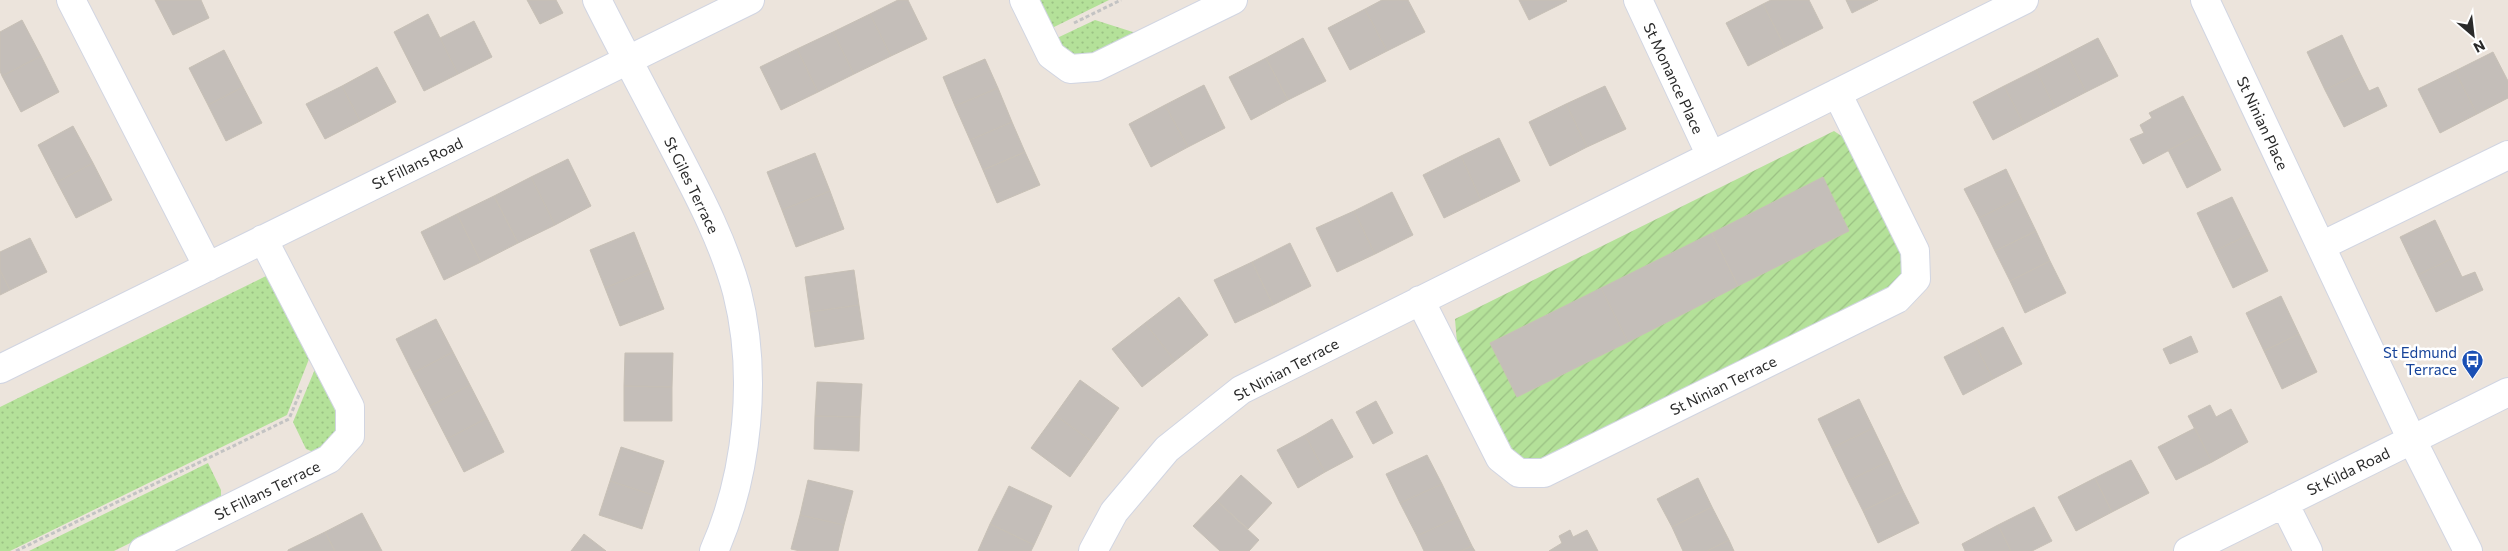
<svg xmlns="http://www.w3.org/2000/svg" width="2508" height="551" font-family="Commissioner,sans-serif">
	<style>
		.grass { fill: url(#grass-dots) }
		.garden { fill: url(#garden-furrows) }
		.building { fill: #c4beb9; stroke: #c7c0b6 }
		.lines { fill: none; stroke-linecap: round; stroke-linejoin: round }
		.minor-casing { stroke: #d1d5e2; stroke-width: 30 }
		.path { stroke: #c3c3c3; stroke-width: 3; stroke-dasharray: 4 2.5; stroke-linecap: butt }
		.minor { stroke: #fff; stroke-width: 28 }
		.labels { text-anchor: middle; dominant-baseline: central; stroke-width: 5; stroke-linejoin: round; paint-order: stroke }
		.street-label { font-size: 15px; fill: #2a2a2a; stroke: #fff }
		.transit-label { font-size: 15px; fill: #164399; stroke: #fff; text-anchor: end }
	</style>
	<defs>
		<pattern id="grass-dots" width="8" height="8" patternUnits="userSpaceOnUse" patternTransform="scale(1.25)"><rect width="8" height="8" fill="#b4e199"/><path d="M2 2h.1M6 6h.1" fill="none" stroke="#9bc184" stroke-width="1.8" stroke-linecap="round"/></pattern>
		<pattern id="garden-furrows" width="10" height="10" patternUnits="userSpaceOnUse" patternTransform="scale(1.25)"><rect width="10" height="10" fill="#b4e199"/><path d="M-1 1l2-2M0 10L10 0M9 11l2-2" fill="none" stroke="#9bc184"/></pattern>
	</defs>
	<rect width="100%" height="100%" fill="#ece4dc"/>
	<!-- grass -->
	<path class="grass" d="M1039,0H1109L1052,28Z
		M1095,20L1136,33C1112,45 1073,75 1057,38Z
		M266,276L309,359L287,415L10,551H0V407Z
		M315,369C325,390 348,419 331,441C328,446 320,449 316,453L306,449L293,422Z
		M208,463L221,490V498L114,551H29Z"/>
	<!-- garden -->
	<path class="garden" d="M1834,131L1846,139L1905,258L1902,275L1890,287L1538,460L1524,459L1513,451L1457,343L1455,319Z"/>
	<!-- building -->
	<path class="building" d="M155,0H201L209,18L173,35Z
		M527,0H556L563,13L540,24Z
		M898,0H908L927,39L891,56L870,14Z
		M1382,0H1408L1425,32L1387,51L1365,9Z
		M1519,0H1566L1567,1L1529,20Z
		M1771,0H1809L1823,28L1785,47L1763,4Z
		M1846,0H1878L1852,13Z
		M1763,4L1785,47L1748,66L1726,23Z
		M1365,9L1387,51L1350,70L1328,28Z
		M428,14L458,74L424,91L394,32Z
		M870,14L891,56L854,74L833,32Z
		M22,20L41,56L2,76L0,71V32Z
		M474,21L492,57L458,74L440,38Z
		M833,32L854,74L818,92L797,49Z
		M2342,35L2360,73L2325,90L2307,52Z
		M1303,38L1326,81L1288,100L1266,58Z
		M2098,38L2118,76L2086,92L2067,54Z
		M797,49L818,92L781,110L760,67Z
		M224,50L243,87L208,105L189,68Z
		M2493,52L2508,81V98L2477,114L2455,71Z
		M2067,54L2086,92L2055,108L2036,70Z
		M41,56L59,92L21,112L2,76Z
		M1266,58L1288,100L1251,120L1229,77Z
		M985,59L998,88L955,106L943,77Z
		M377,67L396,102L360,121L342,86Z
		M2036,70L2055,108L2024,124L2004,86Z
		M2455,71L2477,114L2440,133L2418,89Z
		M2360,73L2369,91L2378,87L2387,106L2344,127L2325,90Z
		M1204,85L1225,128L1188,147L1165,105Z
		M342,86L360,121L325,139L306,104Z
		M1605,86L1626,129L1587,147L1566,104Z
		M2004,86L2024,124L1993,140L1973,102Z
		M243,87L262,123L226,141L208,105Z
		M998,88L1012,122L970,140L955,106Z
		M2183,96L2202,133L2143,164L2130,139L2144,133L2140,125L2152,118L2149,113Z
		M1566,104L1587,147L1550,166L1529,122Z
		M1165,105L1188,147L1151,167L1129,124Z
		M1012,122L1025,152L983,170L970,140Z
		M73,126L93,163L57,182L38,145Z
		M2202,133L2221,170L2187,188L2168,150Z
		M1499,138L1520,181L1481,200L1461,156Z
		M1025,152L1040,185L997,203L983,170Z
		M815,153L830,191L782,210L767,172Z
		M1461,156L1481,200L1444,218L1423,175Z
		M568,159L591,206L555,225L531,177Z
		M93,163L112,200L76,218L57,182Z
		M2006,169L2020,198L1979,218L1964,189Z
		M531,177L555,225L518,243L494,196Z
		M1823,177L1849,231L1738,286L1712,233Z
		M830,191L844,229L796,247L782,210Z
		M1392,192L1413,235L1375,254L1354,211Z
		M494,196L518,243L481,262L457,214Z
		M2232,197L2250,234L2215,251L2197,213Z
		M2020,198L2036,231L1995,251L1979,218Z
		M1354,211L1375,254L1337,272L1316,228Z
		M457,214L481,262L444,280L421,232Z
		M2435,220L2453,258L2418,275L2400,237Z
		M2036,231L2050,261L2010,281L1995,251Z
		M634,232L649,270L605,288L590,250Z
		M1712,233L1738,286L1628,342L1601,288Z
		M2250,234L2268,271L2233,288L2215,251Z
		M30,238L47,272L10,290L0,270V252Z
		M1290,243L1311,286L1273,305L1252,262Z
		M2453,258L2462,277L2475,272L2483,290L2436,312L2418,275Z
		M2050,261L2066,293L2025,313L2010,281Z
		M1252,262L1273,305L1235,323L1214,280Z
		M0,270L10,290L0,295Z
		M649,270L664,309L620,326L605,288Z
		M854,270L859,305L810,312L805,277Z
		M1601,288L1628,342L1517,397L1490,343Z
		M2281,296L2299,334L2264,351L2246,313Z
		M1179,297L1208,335L1175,361L1145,323Z
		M859,305L864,339L815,347L810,312Z
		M436,319L453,352L413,373L396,339Z
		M1145,323L1175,361L1142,387L1112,349Z
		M2003,327L2022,364L1993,379L1974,342Z
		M2299,334L2317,372L2282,389L2264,351Z
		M2191,336L2198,352L2170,364L2163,349Z
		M1974,342L1993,379L1963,395L1944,357Z
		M453,352L470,385L430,406L413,373Z
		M625,353H673L672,387L624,386Z
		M1080,380L1119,408L1094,443L1055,415Z
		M817,382L862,384L860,417L815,416Z
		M470,385L487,418L447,439L430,406Z
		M624,386L672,387V421H624Z
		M1859,399L1873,428L1832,448L1818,419Z
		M1376,401L1393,433L1373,444L1356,412Z
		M2210,405L2216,417L2231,409L2248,442L2212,462L2188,416Z
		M1055,415L1094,443L1070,477L1031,448Z
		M815,416L860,417L859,451L814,449Z
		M487,418L504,452L464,472L447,439Z
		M1332,419L1353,457L1325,472L1305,435Z
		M1873,428L1889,461L1848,481L1832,448Z
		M2195,428L2212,462L2176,480L2158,447Z
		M1305,435L1325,472L1298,488L1277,450Z
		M621,447L664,461L653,495L610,481Z
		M1427,455L1442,484L1400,503L1386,474Z
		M2131,460L2149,493L2112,512L2095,478Z
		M1889,461L1903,491L1863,511L1848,481Z
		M1241,475L1272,503L1248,529L1217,501Z
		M1698,478L1712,507L1672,527L1657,499Z
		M2095,478L2112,512L2076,531L2058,497Z
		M808,480L853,491L844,525L800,515Z
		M610,481L653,495L642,529L599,515Z
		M1442,484L1458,517L1417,536L1400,503Z
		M1009,486L1052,506L1034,545L990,524Z
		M1903,491L1919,523L1878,543L1863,511Z
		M1217,501L1259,540L1249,551H1220L1193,526Z
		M1712,507L1729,540L1707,551H1683L1672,527Z
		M2034,507L2052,541L2032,551H2011L1998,525Z
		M362,513L382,551H335L325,532Z
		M800,515L844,525L838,551H800L791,549Z
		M1458,517L1472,546L1461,551H1424L1417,536Z
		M990,524L1034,545L1031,551H978Z
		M1998,525L2011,551H1965L1962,544Z
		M1570,530L1573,537L1587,530L1598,551H1549L1562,543L1559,536Z
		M325,532L335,551H288V550Z
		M584,534L606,551H571Z
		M1729,540L1734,551H1707Z
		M1472,546L1475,551H1461Z"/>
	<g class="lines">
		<defs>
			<path id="minor" d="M71,0L208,267
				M597,0C621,48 647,96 672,144C697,192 723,240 737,292C758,375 748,474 714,551
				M1024,0L1051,55L1070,69L1096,67L1233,0
				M1638,0L1711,156
				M2205,0L2412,440L2468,551
				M2321,246L2508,155
				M1420,300L1500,458L1519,473H1544L1897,299L1916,279L1915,251L1837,93
				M0,369L750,0
				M2284,503L2308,551
				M143,551L329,459L350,436V407L263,239
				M1093,551L1114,512L1167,449L1241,390L2024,0
				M2188,551L2508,392"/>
		</defs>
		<!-- minor casing -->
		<use href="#minor" class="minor-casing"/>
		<!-- path -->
		<path class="path" d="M1074,23L1121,0
			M16,551L289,419L301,390"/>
		<!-- minor -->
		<use href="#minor" class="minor"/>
	</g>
	<!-- icons -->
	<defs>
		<symbol id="bus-pin" viewBox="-11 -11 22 30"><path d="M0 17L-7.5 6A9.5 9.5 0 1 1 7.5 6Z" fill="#1a4fb4" stroke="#fff"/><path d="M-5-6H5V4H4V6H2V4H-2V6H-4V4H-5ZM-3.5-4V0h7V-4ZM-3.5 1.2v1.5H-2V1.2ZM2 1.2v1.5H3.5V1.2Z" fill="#fff"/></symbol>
	</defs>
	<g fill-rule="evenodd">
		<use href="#bus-pin" x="2460" y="348" width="25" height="34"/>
	</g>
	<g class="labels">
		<!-- street labels -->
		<g class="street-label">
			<text transform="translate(1674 78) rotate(65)">St Monance Place</text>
			<text transform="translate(2263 123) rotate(65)">St Ninian Place</text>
			<text transform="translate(417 163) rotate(-26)">St Fillans Road</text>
			<text transform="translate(692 185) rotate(64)">St Giles Terrace</text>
			<text transform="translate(1286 369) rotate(-28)">St Ninian Terrace</text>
			<text transform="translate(1723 385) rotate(-26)">St Ninian Terrace</text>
			<text transform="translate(2348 471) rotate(-26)">St Kilda Road</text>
			<text transform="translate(267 490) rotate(-26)">St Fillans Terrace</text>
		</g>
		<!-- transit labels -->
		<g class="transit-label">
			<text x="2457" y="352">St Edmund<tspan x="2457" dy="17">Terrace</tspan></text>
		</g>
	</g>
	<!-- north arrow -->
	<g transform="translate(2473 35) rotate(152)" stroke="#ffffff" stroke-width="4" paint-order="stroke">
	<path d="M0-4L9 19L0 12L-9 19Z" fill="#2a2a2a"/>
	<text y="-8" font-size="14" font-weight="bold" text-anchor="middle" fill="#2a2a2a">N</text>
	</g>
</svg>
